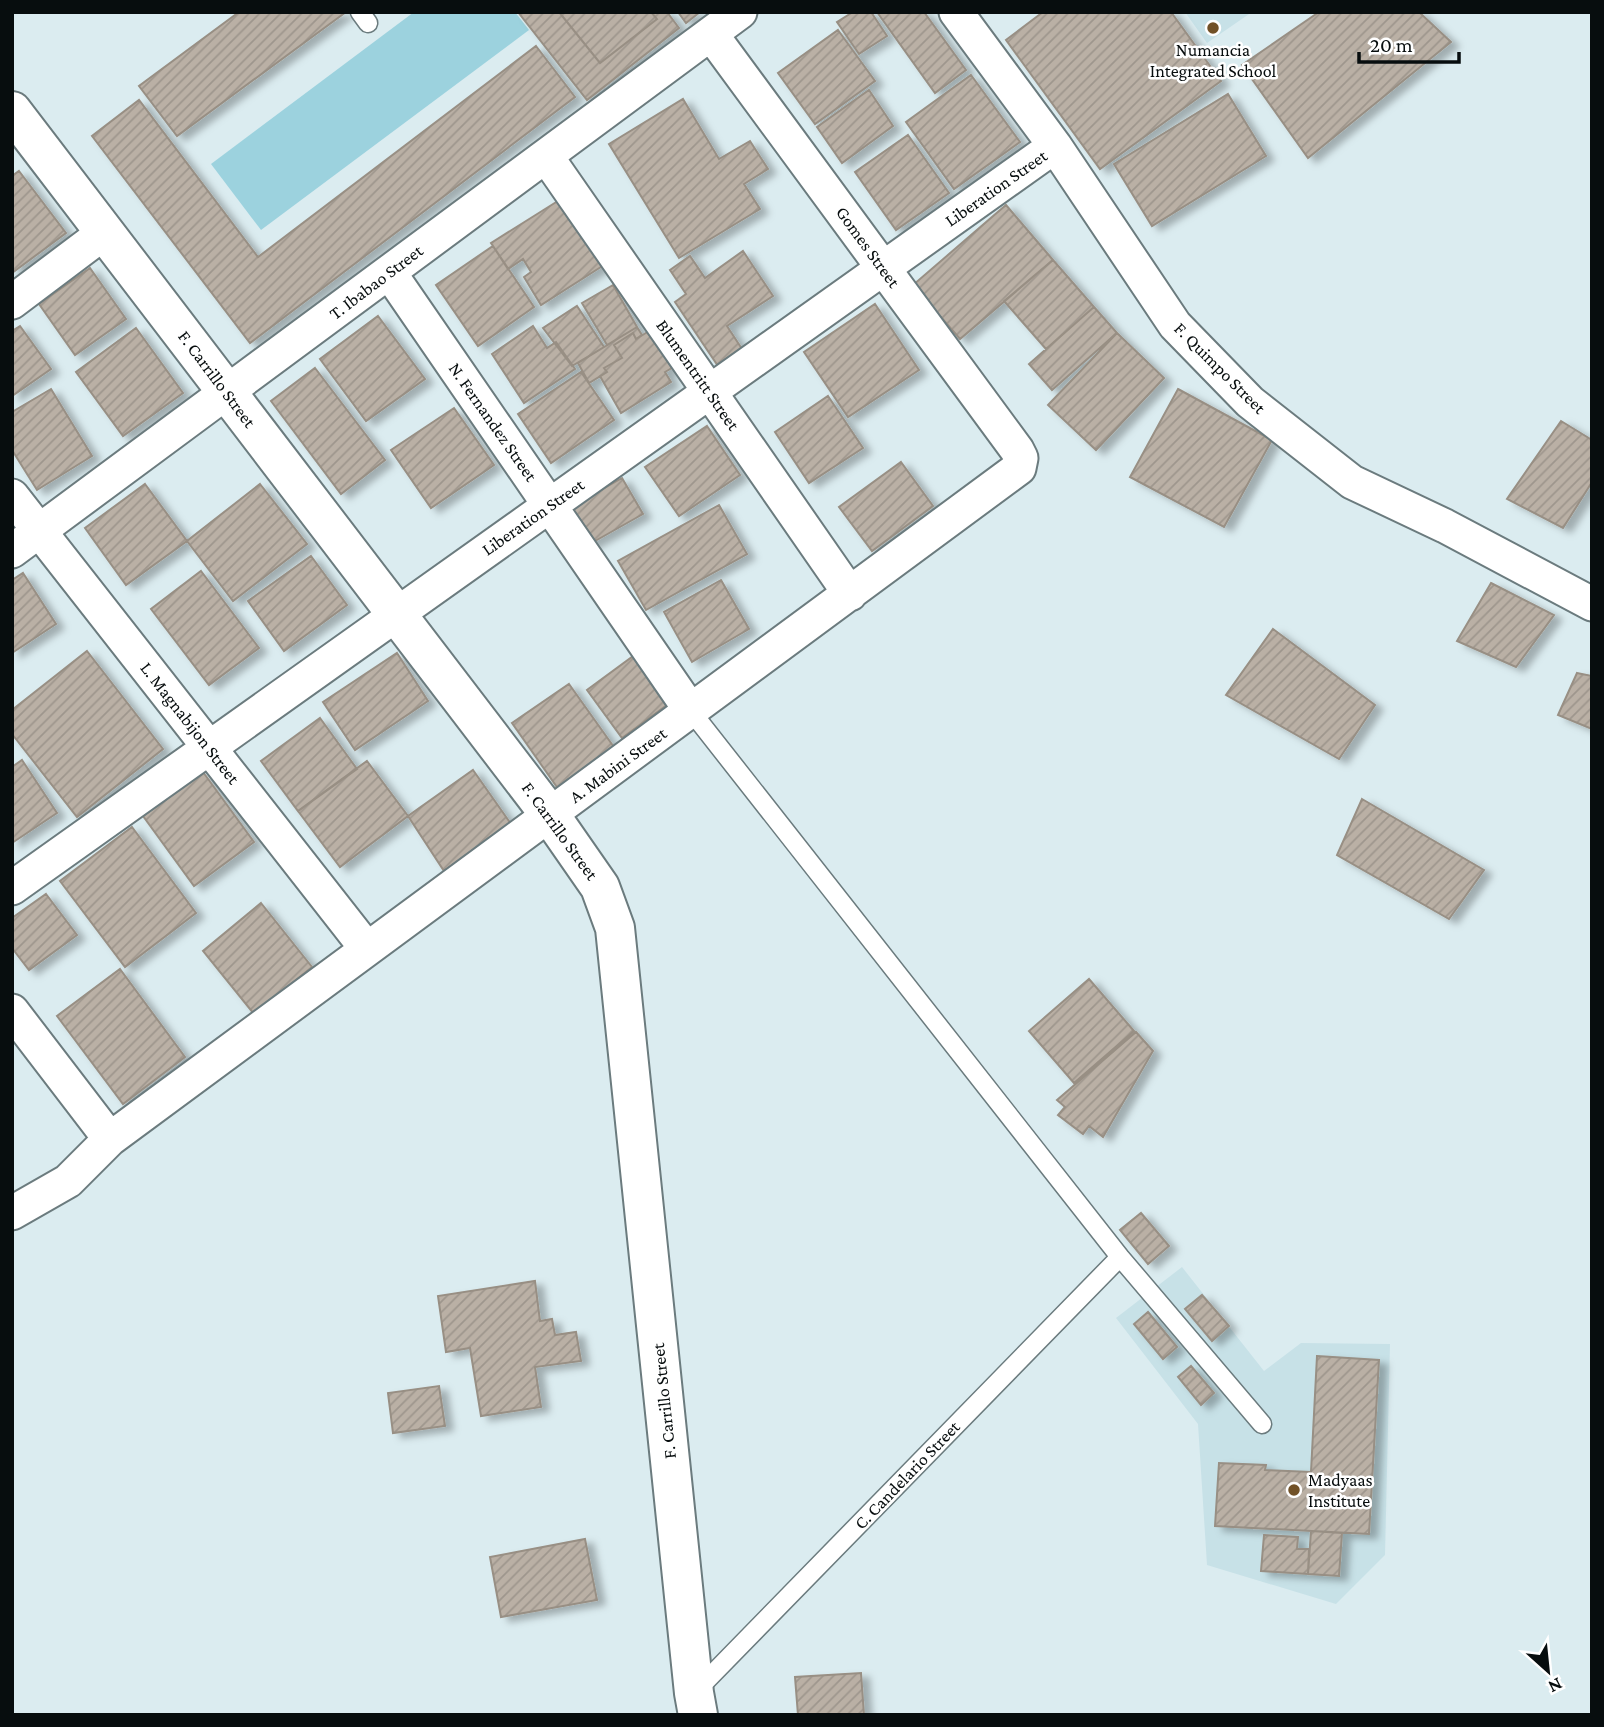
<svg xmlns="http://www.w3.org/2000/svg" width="1604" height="1727" font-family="'Crimson Pro',serif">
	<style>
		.built { fill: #c7e1e7 }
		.green { fill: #9cd2de }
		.building { fill: url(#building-hatch); stroke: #988f84; stroke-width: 2; filter: url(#shadow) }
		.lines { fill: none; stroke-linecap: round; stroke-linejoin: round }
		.service-casing { stroke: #6b7b7e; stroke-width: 21 }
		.minor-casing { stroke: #6b7b7e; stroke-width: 37 }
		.tertiary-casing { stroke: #6b7b7e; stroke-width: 42 }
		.service { stroke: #fff; stroke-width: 18 }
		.minor { stroke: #fff; stroke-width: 33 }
		.tertiary { stroke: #fff; stroke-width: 38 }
		.poi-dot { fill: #715127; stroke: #fff; stroke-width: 2.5 }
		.labels { text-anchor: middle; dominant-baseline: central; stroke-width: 5; stroke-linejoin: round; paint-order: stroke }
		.poi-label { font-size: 18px; fill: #070d0e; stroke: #fff }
		.street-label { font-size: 18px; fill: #070d0e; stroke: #fff }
	</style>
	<defs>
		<pattern id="building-hatch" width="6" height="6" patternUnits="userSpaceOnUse" patternTransform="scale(1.75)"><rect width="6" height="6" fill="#bab0a5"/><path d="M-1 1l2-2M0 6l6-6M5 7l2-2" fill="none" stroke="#9e968d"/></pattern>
		<filter id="shadow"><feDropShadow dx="8" dy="4.5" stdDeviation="3.5" flood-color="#0004"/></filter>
	</defs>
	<rect width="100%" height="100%" fill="#dbecf0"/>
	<!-- built -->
	<path class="built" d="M1185,12H1252L1207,43Z
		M1182,1267L1264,1371L1301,1343L1390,1344L1385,1555L1336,1604L1207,1565L1198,1424L1116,1318Z"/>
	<!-- green -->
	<path class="green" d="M414,12H515L529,30L261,230L211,164Z"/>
	<!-- building -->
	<path class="building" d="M239,12H346L177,136L139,86Z
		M518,12H559L600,63L657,19L651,12H667L679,28L587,100Z
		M559,12H651L657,19L600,63Z
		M678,12H700L686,23Z
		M853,12H871L887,36L859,54L837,22Z
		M877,12H924L966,70L935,93Z
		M1043,12H1171L1221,81L1100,169L1006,40Z
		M1319,12H1419L1451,42L1308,158L1242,65Z
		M838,30L875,81L815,124L778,73Z
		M536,46L575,97L250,343L92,136L139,100L258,257Z
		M971,75L1020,142L954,189L906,122Z
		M869,90L893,126L842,163L817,127Z
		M1228,94L1266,156L1152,226L1114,164Z
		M683,99L719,159L750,141L768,169L744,184L760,209L679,258L609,144Z
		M908,135L949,193L896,230L855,172Z
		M19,171L66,233L12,273V176Z
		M561,199L604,265L541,305L524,277L531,272L523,259L508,269L491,243Z
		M1006,205L1053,260L960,339L913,285Z
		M493,246L534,307L478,346L436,285Z
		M743,251L773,296L727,326L742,349L718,366L675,302L686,294L670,270L690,256L705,278Z
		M1053,260L1094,307L1046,349L1004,301Z
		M90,268L126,319L75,355L39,304Z
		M613,285L637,327L607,345L582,303Z
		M875,304L919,370L848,417L804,352Z
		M577,306L604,347L572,366L543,328Z
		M1094,307L1117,333L1052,390L1029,364Z
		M378,316L425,379L366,421L320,359Z
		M20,326L51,369L12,396V331Z
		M533,326L547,348L556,342L575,369L524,403L492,354Z
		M637,327L642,335L636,339L633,333L614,345L622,358L604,368L607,372L589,383L578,363Z
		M136,328L183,393L123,436L76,372Z
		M649,331L672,368L665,372L671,382L621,413L600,376L607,372L604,368L622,358L614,345L633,333L636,339Z
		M1117,333L1164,378L1096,450L1048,405Z
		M315,368L385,460L341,494L271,401Z
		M581,372L614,420L551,463L518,414Z
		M51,389L92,456L37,490L12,450V412Z
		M1178,389L1272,440L1224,527L1130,477Z
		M828,396L863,448L809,483L775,432Z
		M454,408L494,465L431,508L391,450Z
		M1561,421L1592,440V482L1563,528L1507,499Z
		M707,426L740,475L679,516L645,467Z
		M901,462L933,506L872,551L839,507Z
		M622,478L643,514L588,545L568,509Z
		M145,484L187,541L126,585L85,528Z
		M260,484L307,544L233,601L187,541Z
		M719,505L747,554L646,610L618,561Z
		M311,556L347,605L284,651L248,601Z
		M201,571L259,648L209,685L151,609Z
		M23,573L56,624L12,653V580Z
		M721,580L749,629L692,662L664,612Z
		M1491,583L1554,615L1516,667L1457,641Z
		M1273,629L1375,705L1339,759L1226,695Z
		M87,651L163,749L77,817L12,734V710Z
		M397,653L428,701L355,750L323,702Z
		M636,654L671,702L622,738L587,690Z
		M1577,673L1592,676V729L1558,715Z
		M569,684L616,750L559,790L512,723Z
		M320,718L357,769L298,811L261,761Z
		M22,760L57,813L12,843V767Z
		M367,761L408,816L340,867L298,811Z
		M473,770L511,824L444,871L408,816Z
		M203,772L254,842L194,886L143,816Z
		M1362,799L1484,870L1449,919L1337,855Z
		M132,827L196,913L125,967L60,881Z
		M46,894L77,935L29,970L12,948V918Z
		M261,903L312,967L254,1014L203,951Z
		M120,969L185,1057L123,1104L57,1016Z
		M1089,979L1134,1031L1074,1083L1029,1031Z
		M1136,1032L1153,1051L1103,1137L1089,1126L1083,1134L1058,1115L1065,1107L1057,1100Z
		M1141,1213L1169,1246L1148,1264L1120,1230Z
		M535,1281L540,1321L552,1319L555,1335L576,1332L581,1361L535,1367L541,1407L481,1416L470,1348L446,1352L438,1296Z
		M1202,1295L1229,1326L1212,1341L1185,1309Z
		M1148,1312L1177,1347L1163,1359L1134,1324Z
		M1317,1356L1379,1360L1369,1534L1215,1526L1219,1463L1266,1465L1265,1470L1311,1472Z
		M1191,1366L1214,1393L1201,1405L1178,1377Z
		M439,1386L445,1426L393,1433L388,1393Z
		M1311,1531L1342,1533L1339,1576L1308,1574Z
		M1264,1535L1298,1537L1297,1549H1309L1308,1574L1261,1571Z
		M585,1539L597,1600L501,1617L490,1557Z
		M861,1673L864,1715H798L795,1677Z"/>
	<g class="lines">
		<defs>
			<path id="service" d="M360,12L368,23
				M691,711L1120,1257L1262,1424
				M697,1690L1120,1257"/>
			<path id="minor" d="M956,12L1055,146L1175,325L1250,402L1352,482L1445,526L1592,604
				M546,156L850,594
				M389,272L691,711
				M12,302L105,232
				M12,496L367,949
				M12,551L740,12
				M12,888L1055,146
				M12,1011L110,1139
				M12,1213L68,1181L110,1139L1019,468L1021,458L1017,450L711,34"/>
			<path id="tertiary" d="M12,111L550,815L600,887L615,928L694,1693L698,1715"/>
		</defs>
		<!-- service casing -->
		<use href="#service" class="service-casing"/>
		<!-- minor casing -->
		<use href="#minor" class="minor-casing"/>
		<!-- tertiary casing -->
		<use href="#tertiary" class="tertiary-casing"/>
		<!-- service -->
		<use href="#service" class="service"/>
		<!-- minor -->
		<use href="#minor" class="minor"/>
		<!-- tertiary -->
		<use href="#tertiary" class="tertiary"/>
	</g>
	<!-- markers -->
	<g class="poi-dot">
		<circle cx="1213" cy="28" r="7"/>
		<circle cx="1294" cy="1490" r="7"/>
	</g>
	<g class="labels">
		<!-- poi labels -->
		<g class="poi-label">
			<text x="1213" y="50">Numancia<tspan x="1213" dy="21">Integrated School</tspan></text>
			<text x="1308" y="1480" text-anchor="start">Madyaas<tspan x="1308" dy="21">Institute</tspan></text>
		</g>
		<!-- street labels -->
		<g class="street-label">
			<text transform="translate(996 188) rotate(-35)">Liberation Street</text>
			<text transform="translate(868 247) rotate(54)">Gomes Street</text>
			<text transform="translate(376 282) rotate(-37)">T. Ibabao Street</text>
			<text transform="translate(1220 368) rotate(45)">F. Quimpo Street</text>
			<text transform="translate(698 375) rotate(55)">Blumentritt Street</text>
			<text transform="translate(217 379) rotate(53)">F. Carrillo Street</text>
			<text transform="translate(493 422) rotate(55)">N. Fernandez Street</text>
			<text transform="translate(533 517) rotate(-35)">Liberation Street</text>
			<text transform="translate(190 723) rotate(52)">L. Magnabijon Street</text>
			<text transform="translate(618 765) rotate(-36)">A. Mabini Street</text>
			<text transform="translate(560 831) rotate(54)">F. Carrillo Street</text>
			<text transform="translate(664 1401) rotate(-96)">F. Carrillo Street</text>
			<text transform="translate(907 1475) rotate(-46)">C. Candelario Street</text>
		</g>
	</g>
	<!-- border -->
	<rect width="1604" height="1727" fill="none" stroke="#070d0e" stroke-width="28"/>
	<!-- north arrow -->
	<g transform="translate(1548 1671) rotate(153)" stroke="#ffffff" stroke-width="5" paint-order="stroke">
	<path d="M0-5L12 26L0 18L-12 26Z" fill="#070d0e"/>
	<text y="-10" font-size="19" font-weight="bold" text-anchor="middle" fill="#070d0e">N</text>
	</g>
	<!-- scale -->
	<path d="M1359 52v10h100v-10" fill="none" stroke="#070d0e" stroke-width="3.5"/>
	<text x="1370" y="52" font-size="21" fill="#070d0e" stroke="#ffffff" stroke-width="5" paint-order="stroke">20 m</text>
</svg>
